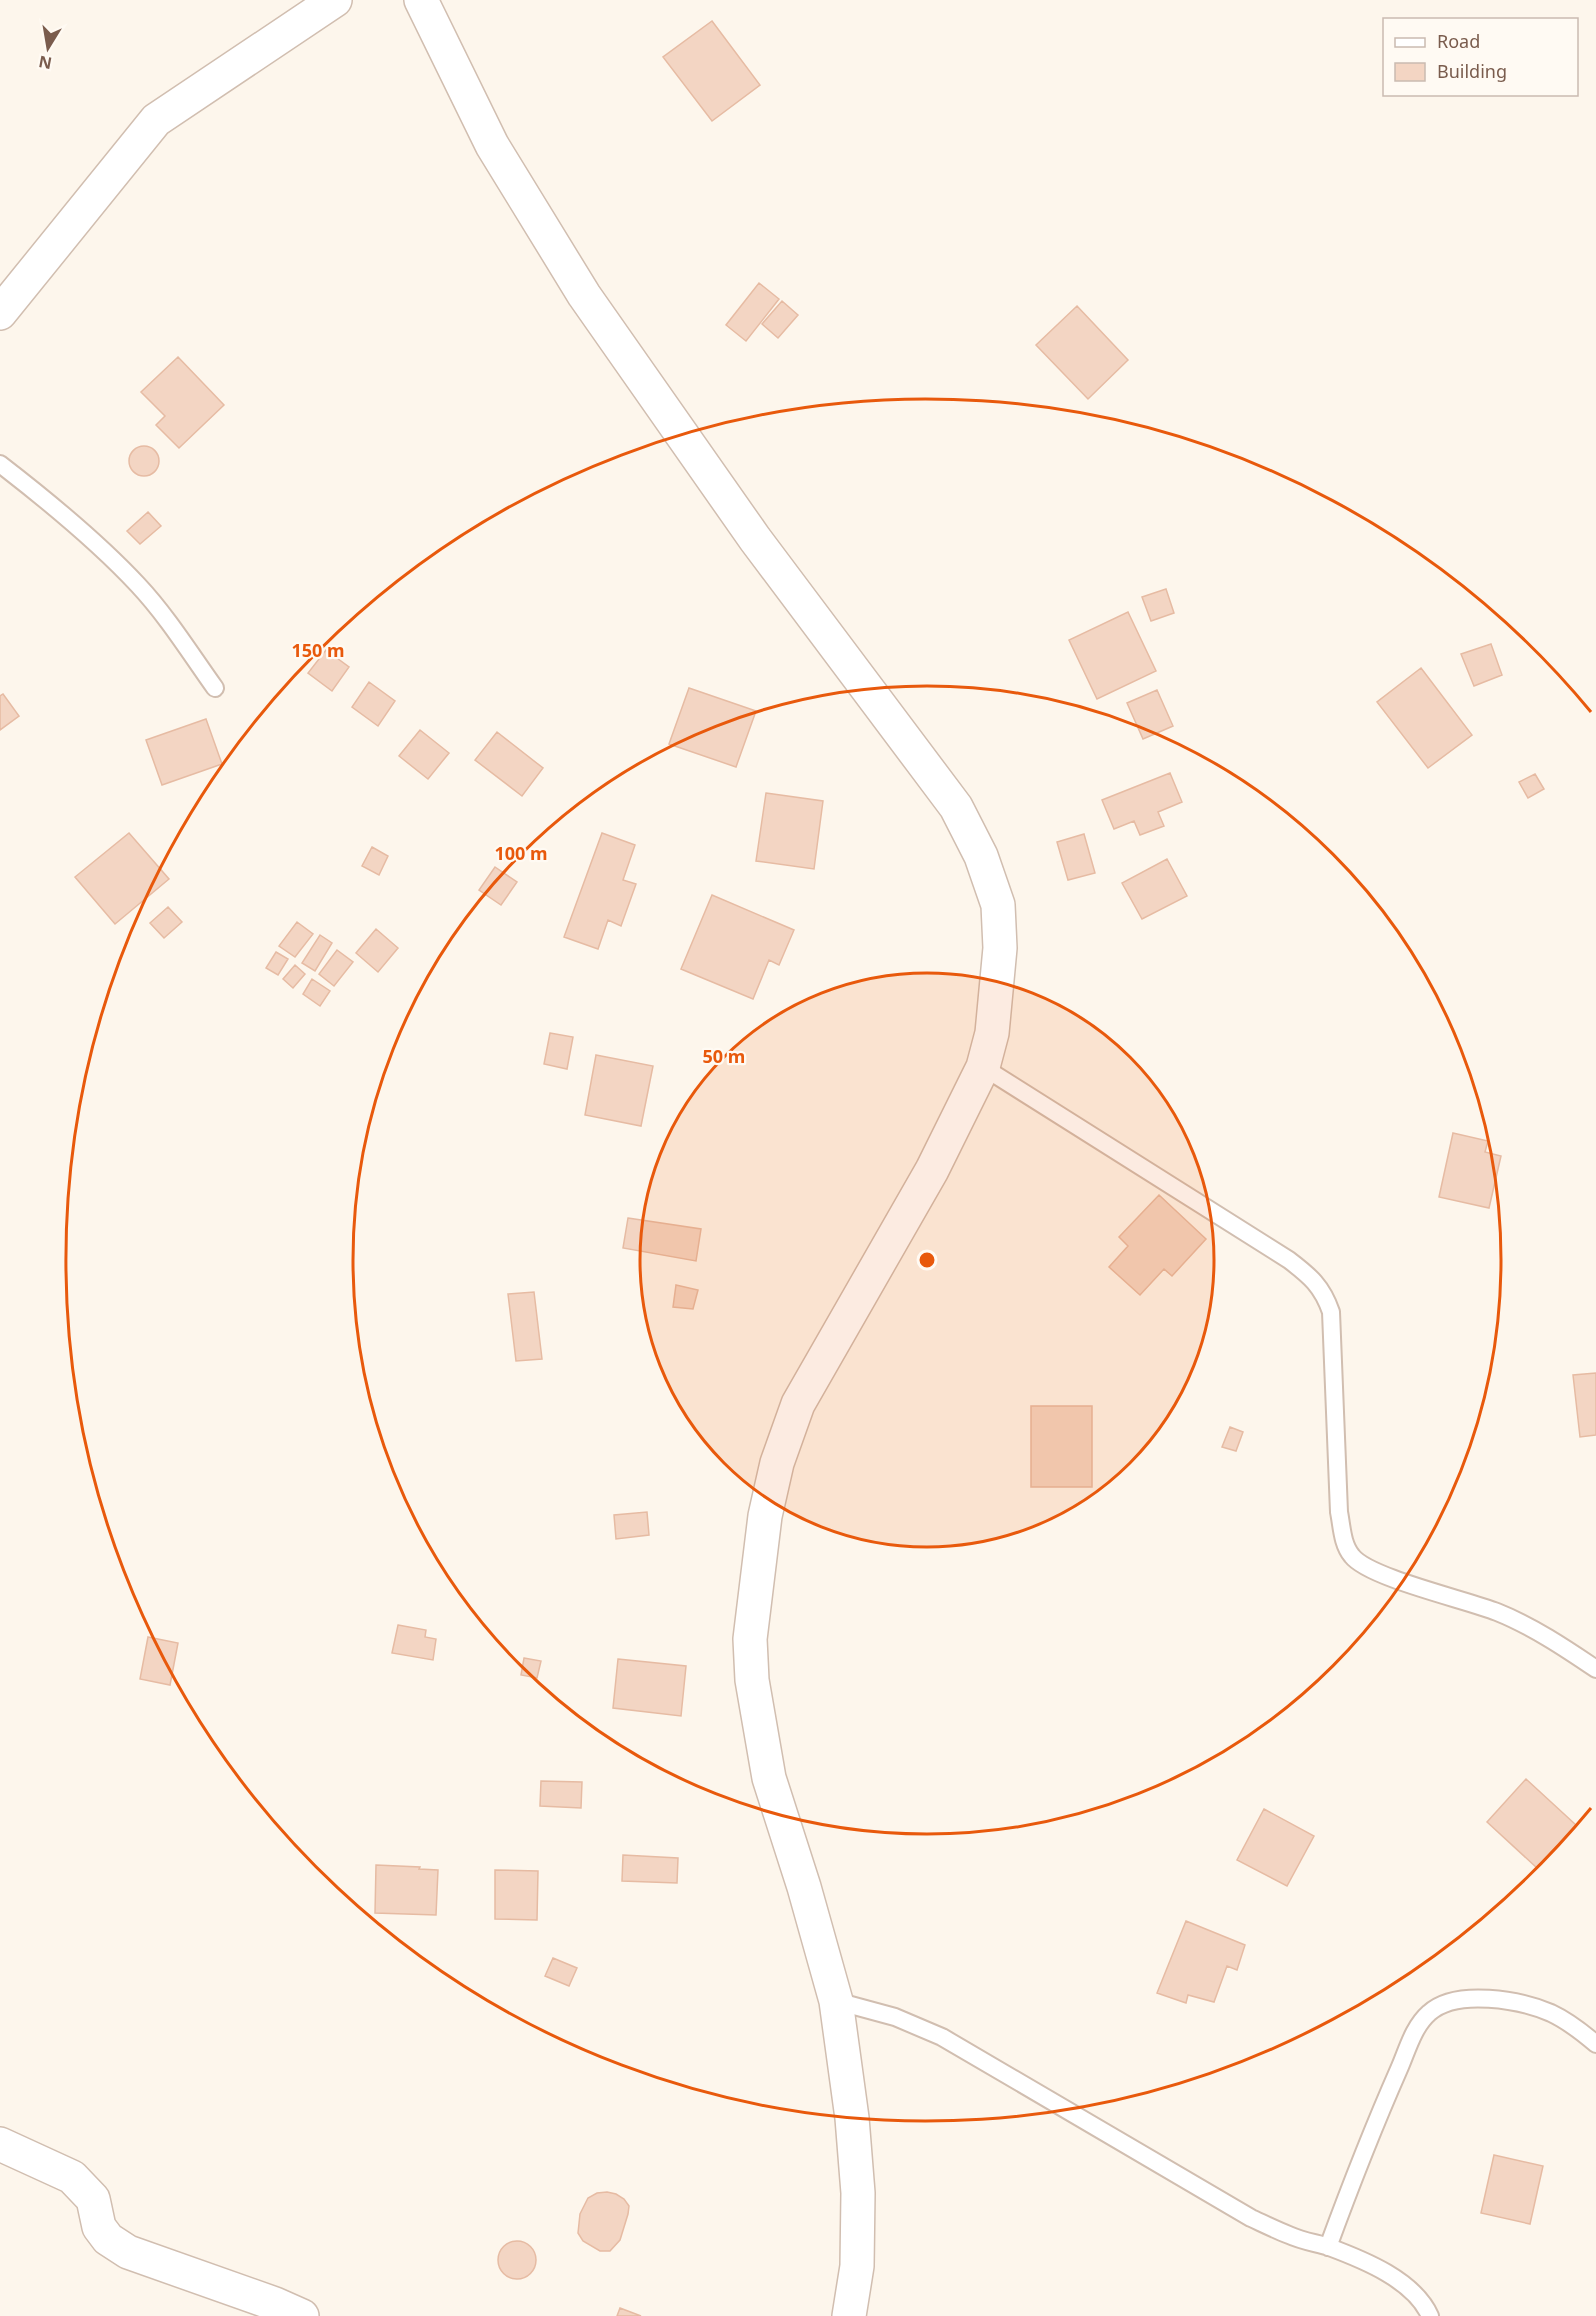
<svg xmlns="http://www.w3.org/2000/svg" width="1596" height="2316" font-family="'Noto Sans',sans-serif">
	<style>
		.building { fill: #f3d5c3; stroke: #e6bba3; stroke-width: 1.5 }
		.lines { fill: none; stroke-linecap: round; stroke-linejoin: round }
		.lane-casing { stroke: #d1beb0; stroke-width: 20 }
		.street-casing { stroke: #d1beb0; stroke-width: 36 }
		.lane { stroke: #fff; stroke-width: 16 }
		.street { stroke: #fff; stroke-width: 33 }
		.ring { fill: none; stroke: #e8590c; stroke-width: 3 }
		.centre { fill: #e8590c; stroke: #fffaf3; stroke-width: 3 }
		.ring-label { font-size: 18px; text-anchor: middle; font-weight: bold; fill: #e8590c; stroke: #fffaf3; stroke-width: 4.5; stroke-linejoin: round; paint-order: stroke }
	</style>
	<rect width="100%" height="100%" fill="#fdf6ec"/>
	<!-- building -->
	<path class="building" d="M712,21L760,85L712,121L663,57Z
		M759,283L779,299L746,341L726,325Z
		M782,301L798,315L778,338L762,324Z
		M1077,306L1128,360L1088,399L1036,345Z
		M178,357L224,405L179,448L156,425L165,416L141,392Z
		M129 461a15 15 0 1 1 30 0a15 15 0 1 1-30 0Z
		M148,512L161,526L140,544L127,531Z
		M1166,589L1174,613L1151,621L1142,597Z
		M1128,612L1156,671L1097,699L1069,640Z
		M1491,644L1502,675L1474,686L1461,654Z
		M326,650L349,667L332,691L308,673Z
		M1421,668L1472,735L1428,768L1377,702Z
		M369,682L395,701L378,726L352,707Z
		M689,688L756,711L736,767L669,744Z
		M1157,690L1173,726L1143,739L1127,703Z
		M3,694L19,716L0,730V696Z
		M206,719L222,764L162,785L146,740Z
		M420,730L449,753L428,779L399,756Z
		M497,732L543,768L522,796L475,760Z
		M1170,773L1182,802L1158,812L1164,826L1140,835L1134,821L1114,829L1102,800Z
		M1535,774L1544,789L1528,798L1519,782Z
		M766,793L823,801L814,869L756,861Z
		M129,833L169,879L115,924L75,877Z
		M602,833L635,845L623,880L636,884L621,926L608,920L598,949L564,937Z
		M1084,834L1095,873L1068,880L1057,842Z
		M372,847L388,856L379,875L362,866Z
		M1167,859L1187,896L1142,919L1122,883Z
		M495,867L517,882L501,905L479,890Z
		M712,895L794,930L779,965L769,960L753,999L681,969Z
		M168,907L182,922L164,938L150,923Z
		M297,922L313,934L295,957L279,946Z
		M376,929L398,948L378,972L356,953Z
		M320,935L332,943L315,971L302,963Z
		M337,950L353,962L334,986L319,974Z
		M276,952L288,959L278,975L266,968Z
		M295,965L305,974L293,988L283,979Z
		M312,979L330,991L320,1006L303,994Z
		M550,1033L573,1037L567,1069L544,1064Z
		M596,1055L653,1066L641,1126L585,1115Z
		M1453,1133L1488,1141L1485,1152L1501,1156L1489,1208L1439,1197Z
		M1159,1195L1206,1239L1172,1276L1164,1269L1140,1295L1109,1267L1128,1246L1119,1237Z
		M628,1218L701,1229L696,1261L623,1248Z
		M676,1285L698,1290L693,1309L673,1307Z
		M534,1292L542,1359L516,1361L508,1294Z
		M1596,1373V1435L1580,1437L1573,1375Z
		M1031,1406H1092V1487H1031Z
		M1230,1427L1243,1432L1236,1451L1222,1447Z
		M647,1512L649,1535L616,1539L614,1515Z
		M398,1625L426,1630L425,1637L436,1639L433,1660L392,1653Z
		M148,1637L178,1643L170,1685L140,1679Z
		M524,1658L541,1661L537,1678L521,1675Z
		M618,1659L686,1666L681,1716L613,1708Z
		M1526,1779L1576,1825L1537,1868L1487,1822Z
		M541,1781L582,1782L581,1808L540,1806Z
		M1264,1809L1314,1836L1287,1886L1237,1860Z
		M623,1855L678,1858L677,1883L622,1881Z
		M376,1865L420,1867L419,1869L438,1870L436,1915L375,1913Z
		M495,1870L538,1871L537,1920L495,1919Z
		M1186,1921L1245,1945L1237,1970L1227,1966L1214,2002L1188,1995L1186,2003L1157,1993Z
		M553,1958L577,1968L569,1986L545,1976Z
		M1494,2155L1543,2166L1530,2224L1481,2213Z
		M607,2192L616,2194L624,2199L629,2206L628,2214L620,2240L610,2251H600L583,2241L578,2233L580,2214L588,2198L597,2193Z
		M498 2260a19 19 0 1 1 38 0a19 19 0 1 1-38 0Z
		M620,2308L641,2316H617Z"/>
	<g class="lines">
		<defs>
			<path id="lane" d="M0,464C48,501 97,541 138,585C167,616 190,653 215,688
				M983,1067L1289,1260C1310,1276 1322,1286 1331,1312L1339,1512C1342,1527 1342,1544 1352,1556C1369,1578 1467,1600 1497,1612C1532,1626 1565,1648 1596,1669
				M836,2001L895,2017L942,2037L1251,2218C1264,2224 1276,2230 1289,2235C1302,2241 1316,2243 1329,2247C1364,2260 1414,2280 1430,2316
				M1328,2247C1350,2187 1373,2128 1399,2069C1407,2051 1413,2027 1429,2013C1456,1988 1521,2000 1551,2013C1568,2021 1582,2032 1596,2044"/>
			<path id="street" d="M421,0L492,145L584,295L755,539L956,807L981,856L998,905L1000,948L992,1033L983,1067L932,1170L798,1404L777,1463L765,1516L750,1639L752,1680L769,1778L804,1887L836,2001L852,2118L858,2193L857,2266L849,2316
				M0,313L156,120L335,0
				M0,2144L72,2177L93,2199L99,2227L108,2239L128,2252L275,2304L302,2316"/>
		</defs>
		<!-- lane casing -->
		<use href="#lane" class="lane-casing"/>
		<!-- street casing -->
		<use href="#street" class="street-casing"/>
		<!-- lane -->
		<use href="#lane" class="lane"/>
		<!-- street -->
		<use href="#street" class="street"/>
	</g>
	<!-- distance rings -->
	<circle cx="927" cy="1260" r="287" fill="#e8590c" fill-opacity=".12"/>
	<g class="ring">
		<circle cx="927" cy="1260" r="287"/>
		<circle cx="927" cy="1260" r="574"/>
		<path d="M1591 1808A861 861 0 1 1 1591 712"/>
	</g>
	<circle cx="927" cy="1260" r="9" class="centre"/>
	<g class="ring-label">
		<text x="318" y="657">150 m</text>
		<text x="521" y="860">100 m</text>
		<text x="724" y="1063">50 m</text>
	</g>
	<!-- legend -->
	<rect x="1383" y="18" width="195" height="78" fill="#fffaf3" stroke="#cabbb1" stroke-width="1.5"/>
	<rect x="1395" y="38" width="30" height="9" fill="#ffffff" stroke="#cabbb1" stroke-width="1.5"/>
	<text x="1437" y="48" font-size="18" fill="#7a5c4d">Road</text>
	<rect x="1395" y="63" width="30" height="18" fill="#f3d5c3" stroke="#cabbb1" stroke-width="1.5"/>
	<text x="1437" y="78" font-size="18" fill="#7a5c4d">Building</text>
	<!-- north arrow -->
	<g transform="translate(48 48) rotate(191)" stroke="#fffaf3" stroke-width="4.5" paint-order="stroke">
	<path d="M0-4.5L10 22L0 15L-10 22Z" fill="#7a5c4d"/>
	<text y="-9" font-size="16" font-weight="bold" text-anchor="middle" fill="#7a5c4d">N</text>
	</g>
</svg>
